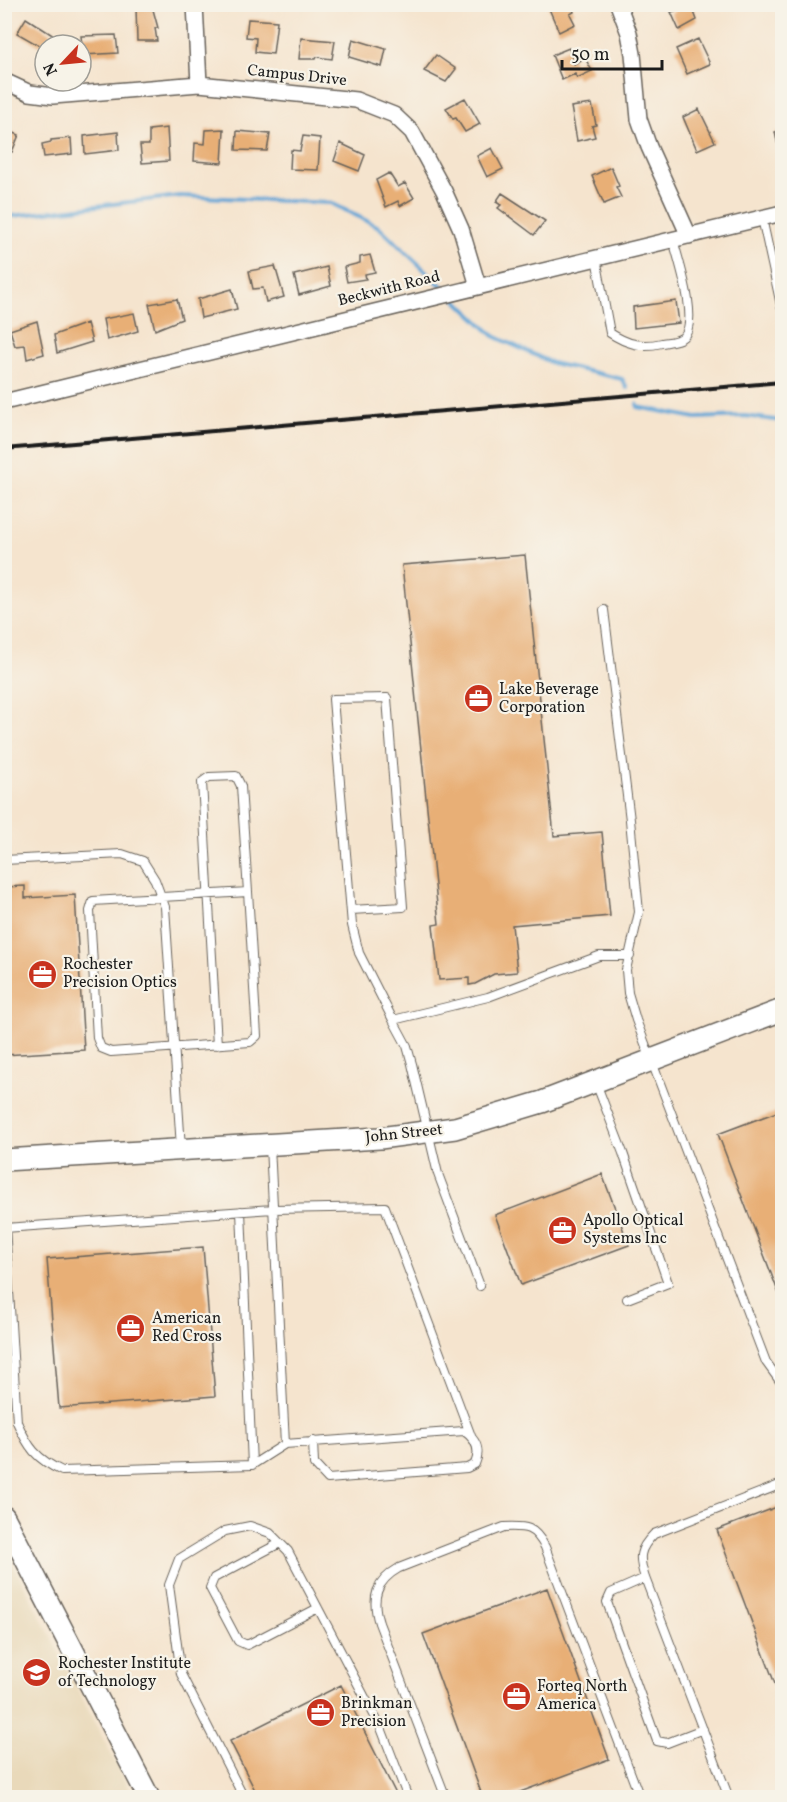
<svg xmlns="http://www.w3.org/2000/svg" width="787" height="1802" font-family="Vollkorn,serif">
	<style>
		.built { fill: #e9d9ba }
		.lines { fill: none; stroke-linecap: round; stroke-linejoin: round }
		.stream { stroke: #62a5d6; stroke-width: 4 }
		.building { fill: #e8af76 }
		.lane-casing { stroke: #68625a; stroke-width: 10 }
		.street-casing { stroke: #68625a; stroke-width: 18 }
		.secondary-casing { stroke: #68625a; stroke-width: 24 }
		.lane { stroke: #fff; stroke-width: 8 }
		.street { stroke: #fff; stroke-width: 15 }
		.secondary { stroke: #fff; stroke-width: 21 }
		.rail { stroke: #1c1c1c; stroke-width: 4 }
		.labels { text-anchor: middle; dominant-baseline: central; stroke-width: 4.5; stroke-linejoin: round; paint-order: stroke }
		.street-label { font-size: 16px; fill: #1c1c1c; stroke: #f7f3e8 }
		.poi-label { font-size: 16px; fill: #1c1c1c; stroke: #f7f3e8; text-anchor: start }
	</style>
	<rect width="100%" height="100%" fill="#f7f3e8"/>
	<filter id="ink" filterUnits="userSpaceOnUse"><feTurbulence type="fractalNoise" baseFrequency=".0167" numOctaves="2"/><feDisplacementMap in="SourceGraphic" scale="12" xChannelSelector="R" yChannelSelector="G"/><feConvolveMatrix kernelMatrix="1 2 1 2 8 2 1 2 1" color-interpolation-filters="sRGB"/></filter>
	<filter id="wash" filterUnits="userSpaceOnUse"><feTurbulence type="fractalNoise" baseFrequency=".008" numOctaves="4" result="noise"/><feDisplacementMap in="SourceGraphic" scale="24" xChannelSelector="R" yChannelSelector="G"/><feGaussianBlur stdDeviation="1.35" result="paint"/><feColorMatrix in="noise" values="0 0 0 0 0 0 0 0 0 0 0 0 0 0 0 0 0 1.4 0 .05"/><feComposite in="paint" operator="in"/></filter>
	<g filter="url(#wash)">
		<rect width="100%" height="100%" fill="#f5e4ce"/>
		<!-- built -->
		<path class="built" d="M4,1548H5L133,1797H5Z"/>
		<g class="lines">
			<!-- stream -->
			<path class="stream" d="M4,217L180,196L331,203L379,227L446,290
				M453,297L494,336L552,363L622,379L627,388
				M637,404L638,407L696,418L745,416L782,421"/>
		</g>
		<g id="blocks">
			<!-- building -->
			<path class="building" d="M547,4H571L574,12L570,14L575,24L559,32Z
				M672,4H691L697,20L679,30L671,12L675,11Z
				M152,6L158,28H155L157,41H137L136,7Z
				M26,18L54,36L48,45H45V49L17,33Z
				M248,19L277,21L273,54L255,52L256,38L246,37Z
				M116,35L118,53L83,55L81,36Z
				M301,38L335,41L332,59L317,57L316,59H299Z
				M353,39L386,49L382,67L349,57Z
				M698,39L710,64L687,74L676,49Z
				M569,48L574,64L585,58L592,71L577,78L575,74L562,80L552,55Z
				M436,55L456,69L446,82L424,71Z
				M465,98L480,124L465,132L456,118L453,119L446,108Z
				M592,104L596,125L592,126L595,137L577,141L571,107Z
				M699,109L715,142L697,150L683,117Z
				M167,128L169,161L142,163L140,145H149V130Z
				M4,129L19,135L12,152L4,149Z
				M224,129L222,163L194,161L195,143L205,144L206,130Z
				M782,130V149L779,150L775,132Z
				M237,131L270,134L267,151L236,150Z
				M118,132L119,150L85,154L84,136Z
				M303,136L320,138L318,170L290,169L291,150L300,151Z
				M71,138L72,154L44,157L42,144L51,142V140Z
				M340,143L365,155L359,171L334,161Z
				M492,148L503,169L487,177L477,156Z
				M611,167L619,186L616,187L621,197L604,204L592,176Z
				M389,173L398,187L405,183L414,198L400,206L398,201L386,207L376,180Z
				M502,193L545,221L534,235L498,208L501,205L496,202Z
				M370,255L375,272L365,274L366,279L347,282L344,267L360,263V257Z
				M275,266L284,297L266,302L263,288L253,289L249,271Z
				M327,267L331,286L299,295L294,275Z
				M232,289L237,309L201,318L198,299Z
				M177,299L182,319L155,330L149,304Z
				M676,301L679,323L634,328L633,307Z
				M134,313L138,331L107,340L103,319Z
				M37,321L44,354L27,359L25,345L15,346L10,330Z
				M87,323L92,342L57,353L54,335Z
				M525,555L554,836L602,832L610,916L512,925L517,972L494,974L475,984L469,985V978L439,980L433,925L439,924L402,565Z
				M25,886V898L75,895L84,1050L4,1055V887Z
				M782,1110V1302L718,1134Z
				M602,1174L629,1245L521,1285L495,1215Z
				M203,1247L215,1396L59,1408L47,1259Z
				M782,1505V1690L778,1692L717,1530Z
				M547,1588L609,1759L504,1798H483L423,1634Z
				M341,1685L397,1796L259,1798L230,1741Z"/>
		</g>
	</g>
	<g filter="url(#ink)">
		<use href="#blocks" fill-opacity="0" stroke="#68625a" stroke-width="1.5"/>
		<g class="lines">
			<defs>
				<path id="lane" d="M762,218L782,310
					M596,258L610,333C627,344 641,348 662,343C668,342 679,341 683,337C700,322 678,260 673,239
					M604,610L630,820L639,912L626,970L628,993L636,1020L766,1362L782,1384
					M4,860L122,854L143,861L155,880L165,907L181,1148
					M248,892L257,1036L250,1042L111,1052L101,1048L97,1038L90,911L93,901Z
					M351,910L403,907L387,698L333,699L352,925L359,953L393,1020
					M217,1045L202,782L209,777L236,776L241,786L248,892
					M596,1083L623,1153L668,1283L627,1299
					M4,1209L17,1422C28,1447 36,1459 62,1471L252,1465L285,1444L270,1146
					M241,1211L252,1465
					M5,1228L273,1209L385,1207L471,1436
					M480,1286L438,1174L412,1064L407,1046L393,1020L488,997L599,956H630
					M285,1444L464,1431C476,1439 481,1450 475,1464L467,1468L328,1479L314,1464L313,1441
					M280,1543L214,1578L210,1588L238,1641L247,1645L318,1608
					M645,1578L611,1593L607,1602L657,1741L667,1743L703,1729
					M244,1798L181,1674L169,1585L179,1559L225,1531L250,1526L270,1533L288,1551L381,1728L408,1798
					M446,1798L379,1623C371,1598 376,1581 399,1568L504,1527C526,1526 534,1526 545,1547L640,1798
					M729,1798L645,1578C638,1557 639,1549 654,1534L782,1484"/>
				<path id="street" d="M195,4L199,84
					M618,4L629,33L633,54L639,119L649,147L689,236
					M4,81L30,93L53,96L199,84L356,100L394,115L412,132L444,191L461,229L478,286
					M4,402L782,213"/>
				<path id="secondary" d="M4,1160L380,1138L455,1128L542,1102L782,1010
					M4,1517L149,1798"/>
			</defs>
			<!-- lane casing -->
			<use href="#lane" class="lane-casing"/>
			<!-- street casing -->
			<use href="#street" class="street-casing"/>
			<!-- secondary casing -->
			<use href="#secondary" class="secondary-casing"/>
			<!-- lane -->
			<use href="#lane" class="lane"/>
			<!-- street -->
			<use href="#street" class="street"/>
			<!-- secondary -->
			<use href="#secondary" class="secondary"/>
			<!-- rail -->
			<path class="rail" d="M4,449L782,382"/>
		</g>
	</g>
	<!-- icons -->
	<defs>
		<symbol id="office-disc" viewBox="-11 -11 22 22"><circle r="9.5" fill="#c8321e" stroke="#f7f3e8"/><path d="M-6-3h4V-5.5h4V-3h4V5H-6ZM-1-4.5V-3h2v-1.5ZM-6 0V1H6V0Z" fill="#fff"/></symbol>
		<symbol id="university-disc" viewBox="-11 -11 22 22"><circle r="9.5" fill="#c8321e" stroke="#f7f3e8"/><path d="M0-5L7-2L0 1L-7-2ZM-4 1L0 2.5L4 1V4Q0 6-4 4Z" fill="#fff"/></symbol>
	</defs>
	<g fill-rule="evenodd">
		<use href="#office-disc" x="462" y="682" width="33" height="33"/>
		<use href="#office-disc" x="26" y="958" width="33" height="33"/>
		<use href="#office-disc" x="546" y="1214" width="33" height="33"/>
		<use href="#office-disc" x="114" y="1312" width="33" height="33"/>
		<use href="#university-disc" x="20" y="1656" width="33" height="33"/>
		<use href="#office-disc" x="500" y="1680" width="33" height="33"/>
		<use href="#office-disc" x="304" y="1696" width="33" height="33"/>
	</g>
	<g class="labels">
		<!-- street labels -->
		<g class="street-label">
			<text transform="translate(297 76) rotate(6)">Campus Drive</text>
			<text transform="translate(389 289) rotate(-14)">Beckwith Road</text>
			<text transform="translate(404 1134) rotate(-6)">John Street</text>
		</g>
		<!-- poi labels -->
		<g class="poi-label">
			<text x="499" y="690">Lake Beverage<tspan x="499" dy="18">Corporation</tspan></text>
			<text x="63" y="965">Rochester<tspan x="63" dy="18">Precision Optics</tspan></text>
			<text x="583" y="1221">Apollo Optical<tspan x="583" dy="18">Systems Inc</tspan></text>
			<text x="152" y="1319">American<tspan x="152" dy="18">Red Cross</tspan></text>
			<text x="58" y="1664">Rochester Institute<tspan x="58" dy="18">of Technology</tspan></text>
			<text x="537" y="1687">Forteq North<tspan x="537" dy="18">America</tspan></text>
			<text x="341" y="1704">Brinkman<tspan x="341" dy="18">Precision</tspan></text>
		</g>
	</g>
	<!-- margin -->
	<rect width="787" height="1802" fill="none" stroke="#f7f3e8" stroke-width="24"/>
	<!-- north arrow -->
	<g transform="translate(63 63) rotate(244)"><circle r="28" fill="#f7f3e8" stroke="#9f9d96" stroke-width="1.5"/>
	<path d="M0-4.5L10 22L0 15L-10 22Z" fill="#c8321e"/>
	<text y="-9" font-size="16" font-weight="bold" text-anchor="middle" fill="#1c1c1c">N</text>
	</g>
	<!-- scale -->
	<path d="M562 60v9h100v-9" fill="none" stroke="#1c1c1c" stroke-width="3"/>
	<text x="571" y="60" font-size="18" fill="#1c1c1c" stroke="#f7f3e8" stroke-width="4.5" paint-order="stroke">50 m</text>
</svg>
